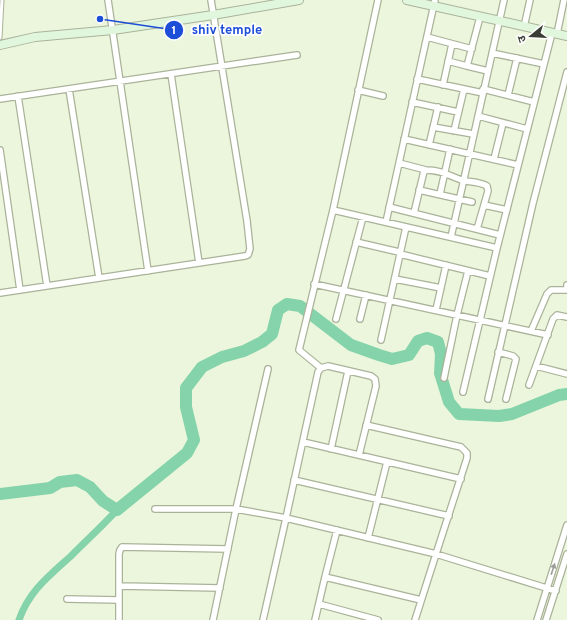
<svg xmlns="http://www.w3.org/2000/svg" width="567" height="620" font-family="Overpass,'Noto Sans Devanagari',sans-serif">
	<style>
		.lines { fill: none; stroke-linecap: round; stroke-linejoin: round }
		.canal { stroke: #84d3aa; stroke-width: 7 }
		.river { stroke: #84d3aa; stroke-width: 12 }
		.lane-casing { stroke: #aab39a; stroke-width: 5 }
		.street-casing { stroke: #aab39a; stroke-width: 8 }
		.secondary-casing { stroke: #aab39a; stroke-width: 10 }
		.lane { stroke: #fff; stroke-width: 3 }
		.street { stroke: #fff; stroke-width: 5.5 }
		.secondary { stroke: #e0f7de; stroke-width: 8 }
		.oneway { fill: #9c9e99 }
		.leader { fill: none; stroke: #1d4ed8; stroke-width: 1.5 }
		.callout-dot { fill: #1d4ed8; stroke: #fff; stroke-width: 1.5 }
		.mark-label { font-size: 12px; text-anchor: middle; font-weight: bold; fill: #fff }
		.callout-label { font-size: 13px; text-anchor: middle; font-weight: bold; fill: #1d4ed8; stroke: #fff; stroke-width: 3.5; stroke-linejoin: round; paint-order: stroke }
	</style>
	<rect width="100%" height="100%" fill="#ecf6dc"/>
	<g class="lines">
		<!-- canal -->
		<path class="canal" d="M19,620C29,591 49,576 71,556C86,541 102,526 117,510"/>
		<!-- river -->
		<path class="river" d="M0,494L50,488L60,482L77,480L90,487L103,501L117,510L187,453L194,440L186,407V388L202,367L222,357L244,351L262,342L272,334L278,310L287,304L300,306L351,345L379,355L392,359L409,355L418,341L427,338L438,342L441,354L440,373L449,402L459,414L499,416L512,414L559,395L567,394"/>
		<defs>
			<path id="lane" d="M0,38L2,0"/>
			<path id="street" d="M108,0L148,271
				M524,27L530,0
				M557,34L564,0
				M427,37L472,49
				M492,53L544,64
				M448,61L467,66L480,17
				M467,66L488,71
				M171,74L199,263
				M417,79L483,93
				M443,85L452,44
				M69,89L99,278
				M483,89L534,102
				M358,90L383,96
				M508,95L517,58
				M18,96L47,286
				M0,99L297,55
				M412,102L458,112
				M478,116L527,129
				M433,127L473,134
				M454,131L464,89
				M404,139L518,165
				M429,145L438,107
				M0,150L20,290
				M494,159L503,123
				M399,163L426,170
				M419,190L472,202
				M440,194L450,149
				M484,205L507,210
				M389,207L500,235
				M333,210L497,248
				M414,213L424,171C435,167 454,178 465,181C472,182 480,182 487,186L488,191L477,229
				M386,222L435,0
				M451,237L504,0
				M356,242L399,252L400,254L490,276
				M395,279L441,288
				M314,284L548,335
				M0,293L245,256L248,255L250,249L247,221L211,0
				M436,310L446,265
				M336,319L363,217
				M360,319L366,295
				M531,331L547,294L551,290H567V285
				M381,340L406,227
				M498,352L513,356L516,359L506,399
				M536,366L567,374
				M321,368L299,350L333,210L378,0
				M444,378L457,315L468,271
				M529,385L553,319L557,315L567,317
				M463,392L497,248L552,33
				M488,399L533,203L567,72
				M366,425L461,447L467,453V458L436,554L556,591
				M303,442L461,479
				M331,449L348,371
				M294,480L449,516
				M155,509H236L268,369
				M368,538L387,462
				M325,577L337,530
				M119,586L220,588
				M67,599L119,600
				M319,604L378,620
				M119,620V554L120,550L122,547L228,549
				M213,620L236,509L286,518L318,372L321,368L328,366L371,376L375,379L376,386L359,455
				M263,620L286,518L436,554L415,620
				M315,620L325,577L421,600
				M537,620L567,525
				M546,620L567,554"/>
			<path id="secondary" d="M407,0L567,36
				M0,45L35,37L113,30L213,15L299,0"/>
		</defs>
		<!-- lane casing -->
		<use href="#lane" class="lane-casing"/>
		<!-- street casing -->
		<use href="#street" class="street-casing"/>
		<!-- secondary casing -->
		<use href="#secondary" class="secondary-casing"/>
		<!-- lane -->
		<use href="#lane" class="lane"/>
		<!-- street -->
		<use href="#street" class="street"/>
		<!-- secondary -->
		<use href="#secondary" class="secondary"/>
	</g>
	<!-- one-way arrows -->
	<defs><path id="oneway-solid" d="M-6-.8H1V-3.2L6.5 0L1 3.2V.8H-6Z"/></defs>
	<use class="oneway" href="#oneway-solid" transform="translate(553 569) rotate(-72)"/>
	<!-- callouts -->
	<path class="leader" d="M100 19L174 30"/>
	<g class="callout-dot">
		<circle cx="100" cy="19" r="4"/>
		<circle cx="174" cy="30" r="10"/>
	</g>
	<g class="mark-label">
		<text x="174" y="34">1</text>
	</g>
	<g class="callout-label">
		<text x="227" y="34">shiv temple</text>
	</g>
	<!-- north arrow -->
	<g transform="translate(531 36) rotate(252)" stroke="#ffffff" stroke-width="3" paint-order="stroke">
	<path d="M0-3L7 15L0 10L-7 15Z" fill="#393d33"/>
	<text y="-6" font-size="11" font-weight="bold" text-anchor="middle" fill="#393d33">उ</text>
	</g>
</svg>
